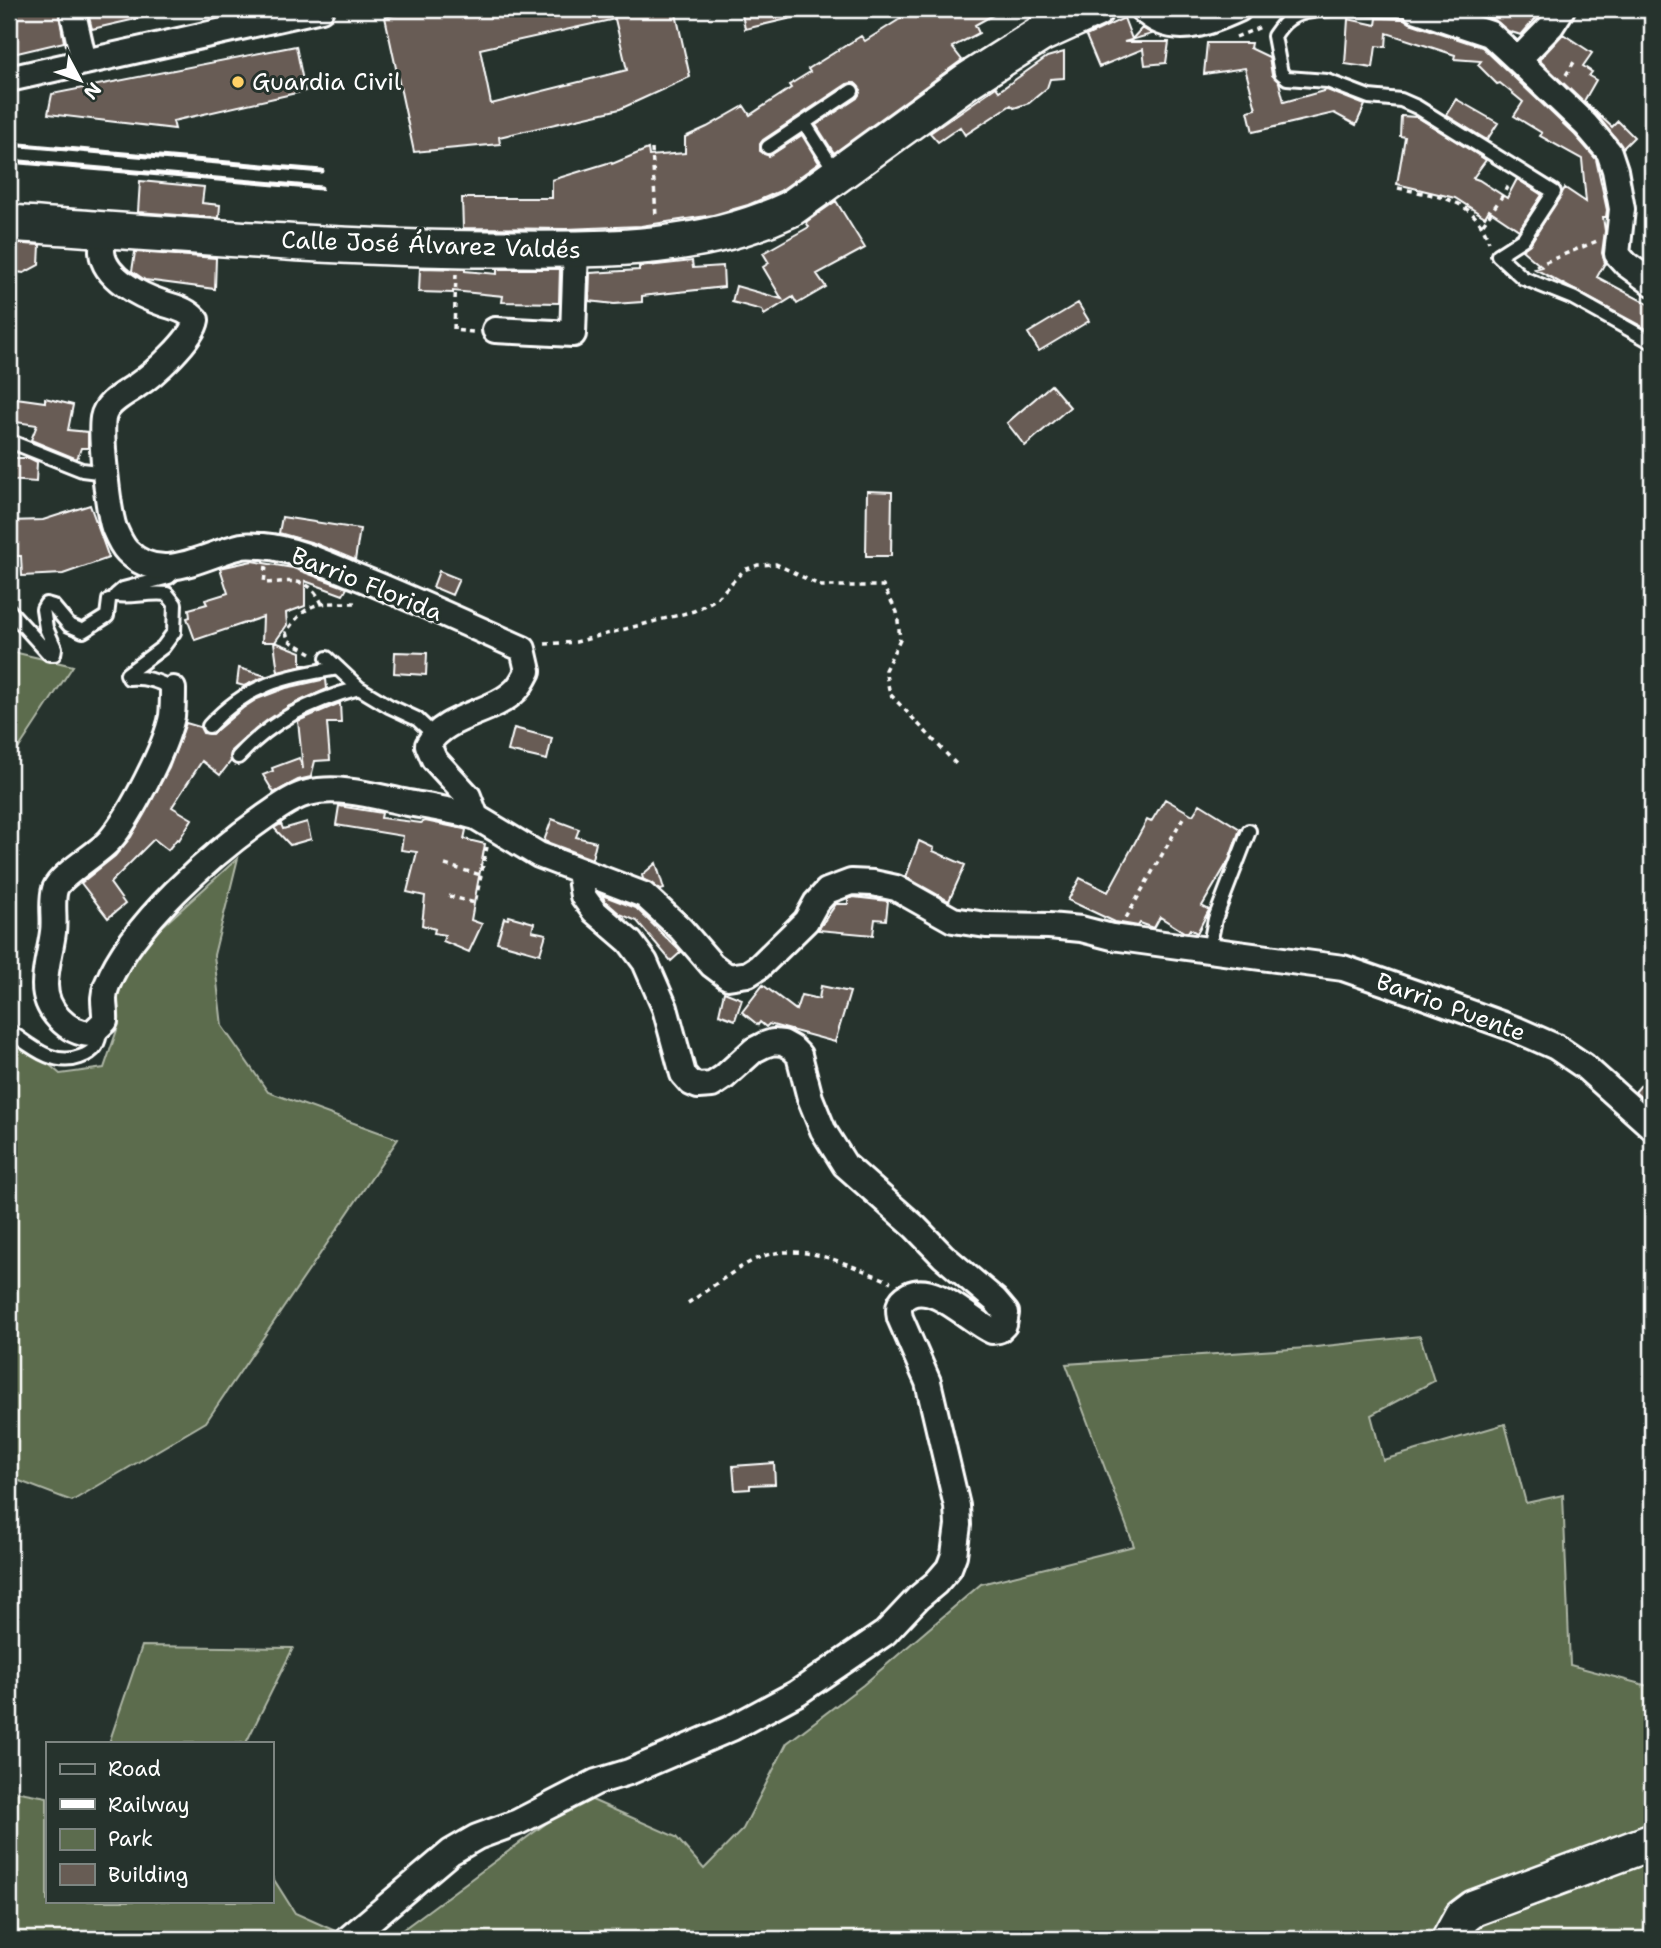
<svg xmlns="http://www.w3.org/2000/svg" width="1661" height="1948" font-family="'Shantell Sans',sans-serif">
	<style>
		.green { fill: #5c6c4e; stroke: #aeb6a6; stroke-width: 2 }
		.building { fill: #675c54; stroke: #fff; stroke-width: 2; fill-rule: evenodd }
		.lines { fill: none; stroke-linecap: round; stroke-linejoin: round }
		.lane-casing { stroke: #fff; stroke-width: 18 }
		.street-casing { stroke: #fff; stroke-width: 30 }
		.secondary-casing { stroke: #fff; stroke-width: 40 }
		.path { stroke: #fff; stroke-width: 3.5; stroke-dasharray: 5 5; stroke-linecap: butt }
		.lane { stroke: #26332d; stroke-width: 12 }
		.street { stroke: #26332d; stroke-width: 24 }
		.secondary { stroke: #26332d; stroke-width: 35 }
		.rail { stroke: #fff; stroke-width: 5 }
		.poi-dot { fill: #ffd166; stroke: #26332d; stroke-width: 2.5 }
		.labels { text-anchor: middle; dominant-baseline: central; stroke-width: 6; stroke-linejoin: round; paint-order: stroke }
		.poi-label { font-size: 24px; fill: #fff; stroke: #26332d; text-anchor: start }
		.street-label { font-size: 24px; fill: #fff; stroke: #26332d }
	</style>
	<rect width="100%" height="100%" fill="#26332d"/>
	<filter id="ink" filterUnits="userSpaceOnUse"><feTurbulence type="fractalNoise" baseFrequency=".0143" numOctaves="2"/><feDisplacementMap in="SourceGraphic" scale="14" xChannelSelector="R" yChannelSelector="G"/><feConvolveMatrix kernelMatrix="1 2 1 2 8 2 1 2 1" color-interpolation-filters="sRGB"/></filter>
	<g filter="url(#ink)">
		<!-- green -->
		<path class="green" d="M9,651L73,666L9,763Z
			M238,858L214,955L222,1026L268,1092L398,1139L206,1422L72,1501L9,1477V1030L60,1074L104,1068L119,1024L116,1002L124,976L154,934Z
			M1420,1336L1434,1381L1371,1415L1383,1460L1505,1424L1526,1503L1563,1495L1570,1665L1652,1687V1939H390L583,1796L676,1837L704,1869L743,1829L787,1743L863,1685L981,1584L1134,1546L1066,1364L1306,1348Z
			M142,1646L293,1648L246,1743H109Z
			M9,1790L47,1797V1901H271V1875L295,1913L353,1939H9Z"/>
		<!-- building -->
		<path class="building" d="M9,9H58L64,42L9,55Z
			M87,9H148L149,16L92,29Z
			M421,9H675L690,77L620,109L499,137L500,144L414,152L385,17ZM615,19L627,70L491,104L480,49Z
			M741,9H808L809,14L745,29Z
			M916,9H1004L975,25L979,33L952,47L962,60L834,153L816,125L857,98L861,90L855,83L847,84L763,140L760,144V151L769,156L802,135L819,163L780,191L748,205L713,215L641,226L566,229L463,228L462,198H552V180L611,162L612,164L648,149L649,156L685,153V137L707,127L744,106L750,115L791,88L789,85L810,72L808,69L861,36L865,41Z
			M1461,9H1544L1521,35L1508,31L1495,20Z
			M1124,18L1132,39L1142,28L1152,34L1124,42H1169L1166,63L1145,65L1143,49L1099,67L1086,36Z
			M1377,18L1404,19L1410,23L1482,47L1575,135L1596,159L1607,210L1606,217H1603L1605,231L1602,253L1605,263L1597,277L1652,306V332L1535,269L1542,267L1522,250L1530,244L1565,188L1586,202L1582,159L1540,136L1542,133L1514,116L1523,102L1500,83L1497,84L1478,65L1481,61L1454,59L1455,55L1387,33L1386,47L1376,46L1373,68L1345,64L1348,19L1376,25Z
			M1563,34L1592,53L1583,66L1592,72L1589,76L1596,80L1584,101L1612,127L1618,121L1634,137L1623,148L1596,114L1539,60Z
			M1207,43H1251L1250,48L1269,57L1272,75L1279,82L1284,102L1327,90L1365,105L1356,125L1334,113L1253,132L1248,111L1256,109L1245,68L1204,74Z
			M296,46L305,91L173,121L175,129L48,114L52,94Z
			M1064,52V78L1050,79L1047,88L1029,103L1014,108L1011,105L965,135L960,127L938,142L930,133L996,87L999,91L1047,57Z
			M1456,99L1498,123L1487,140L1446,115Z
			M1401,116L1417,117L1486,160L1473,178L1479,180L1507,198L1517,179L1542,195L1519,230L1489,210L1485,217L1455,198L1397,184L1405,137L1400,136Z
			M140,181L204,187L202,203L220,205L219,218L138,212Z
			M836,201L865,248L817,274L826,287L797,304L793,297L764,315L762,310L732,302L736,286L782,299L763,267L769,263L763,253L809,227L806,222Z
			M9,243L40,245L39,265L24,273L9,271Z
			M135,252L216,258L215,289L145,280L132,271Z
			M692,261L693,268L723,266L724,287L642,296V302L614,304L589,301L590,273L639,270V267Z
			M420,268L465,269V271L497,274V269H560L559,303L502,302L503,296L453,291V293L419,292Z
			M1078,303L1089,321L1039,351L1028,333Z
			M1051,385L1070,407L1025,446L1007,423Z
			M9,397L45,402V398L73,405L68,430L88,432V448H81L77,459L31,440L37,425L9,421Z
			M9,458H29L37,462L36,482L9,480Z
			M867,491L892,492L891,556H866Z
			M90,505L109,558L63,574L22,576L21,556H15L13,544H9V521L43,520Z
			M282,517L360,529L355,560L314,543L279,533Z
			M252,561L293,568L347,588L343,595L305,581V606L286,613L287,625L275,642L301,652V665H307L278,672L274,642H262L263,617L195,640L187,618L190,617L189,609L207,604L205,600L228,593L220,568Z
			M439,571L459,579L452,595L433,587Z
			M395,652L427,653L426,675L394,673Z
			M239,668L266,676L244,686L237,684Z
			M326,679L327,689L289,706L245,738L231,751V761L220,775L202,761L172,807L192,819L179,840L177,839L168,850L154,839L110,883L125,904L108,918L81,883L115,856L131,837L169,768L186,723L200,727L203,733L212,734L243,708L257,699L286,688Z
			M340,703L341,723H327L330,760L315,761L311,777L298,780L274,793L263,775L273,771L272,768L299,758L303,769L298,721Z
			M514,728L552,738L547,760L508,751Z
			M1165,799L1193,815L1200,804L1240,829L1229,860L1202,906L1209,910L1197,933L1190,929L1188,932H1184L1160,917L1154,928L1140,923L1138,926L1115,922L1068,900L1080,878L1108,892L1147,820L1151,822Z
			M339,806L382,813L381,818L421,823L425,821L464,829L466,830L464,839L485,844L471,920L482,924L469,952L443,941L445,935L434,933L435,929L422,925L425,896L407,892L417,852L401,850L403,836L336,825Z
			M552,819L579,829L576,837L596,842L592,859L544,841Z
			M307,822L311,839L290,845L274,828L281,824L283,829Z
			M919,841L934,848L933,851L965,865L949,901L906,877Z
			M656,863L664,889L661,890L643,879L642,875Z
			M602,895L636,908L681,952L671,961L637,921L620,914L605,901Z
			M853,897L888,901L886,920L875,919L873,935L818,930L836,904H848V899Z
			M509,916L534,923L532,931L546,934L540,954L497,942L504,918L508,919Z
			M763,985L796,1010L801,995L819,999L821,986L850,992L835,1042L769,1024L766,1027L760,1022L758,1025L742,1012Z
			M724,992L742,999L735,1020L719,1014Z
			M1652,1072V1107L1635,1092Z
			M774,1463L775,1484L750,1485V1489L735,1490L733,1466Z"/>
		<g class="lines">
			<defs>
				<path id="lane" d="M1419,10C1388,11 1312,2 1289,19C1283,23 1278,30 1274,36L1281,73L1287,78L1327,81L1369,97L1401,100L1417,107L1554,192L1523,239L1498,255L1523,278L1573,298L1652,342
					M805,124L837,174
					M768,147L852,91
					M9,441L82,470L106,473
					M9,610L49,654H54L55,648L46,628L43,609L46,604L53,606L69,625L83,631L107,616L109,600
					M327,658L359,688L389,706L417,719L434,735
					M173,689C158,681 146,677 129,678L127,674L163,647L174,632L175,604L167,594C149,592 133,597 116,595L123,589L169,577L175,572
					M209,726C248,684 283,677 338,668
					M238,757C272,720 311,701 359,688
					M1209,949L1215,919L1249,831
					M9,1031C31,1046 53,1067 80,1057C95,1052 99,1044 101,1028"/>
				<path id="street" d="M72,9L84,62
					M1142,9C1171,38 1207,24 1239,9
					M1415,9L1490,34L1518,60L1551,26L1562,9
					M1518,60L1586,125L1609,152L1615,170L1622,209L1617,254L1626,264L1652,283
					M9,79L321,9
					M103,230C103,237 102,245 102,252C104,278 141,296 162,303C176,308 186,309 196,320C193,339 153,375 136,386C125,394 106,402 103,418C100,437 108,510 114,528C117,535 123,547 127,551C161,586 205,554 242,546C248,545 256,546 263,546C295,549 324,563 353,575C411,598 467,624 523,649L528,671C525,677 521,685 516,690C492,714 444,715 428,745L434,759L468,796L476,817L539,855L644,895L681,929L712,965L728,977L748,974L759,967L806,921L816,903L827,891L851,882L873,883L896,888L953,920L986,925L1049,926L1081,929L1112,937L1343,968L1432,999L1515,1029L1556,1047L1584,1066L1652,1127
					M495,330L573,334L576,249
					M173,689C173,698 173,707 172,716C167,745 130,817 110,840C98,854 60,875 55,889C51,902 55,919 53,932C51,949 45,967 45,985C45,1010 67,1033 91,1034L105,1021C106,1007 101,1000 107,985C131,924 213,853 266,816C278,808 293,796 308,793C340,785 377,797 408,803C431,807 453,810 476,817
					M348,1939L451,1852L477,1837L518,1822L596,1782L629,1772L732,1728L797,1693L885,1633L918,1598L936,1583L949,1568L954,1555L958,1525L957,1506L928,1382L900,1318C898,1308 898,1301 909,1295C935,1282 969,1321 992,1331L999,1330L1004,1325L1006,1313L995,1300L943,1256L915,1227L845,1165L823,1130L810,1098L799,1055L792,1048L783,1043L773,1042L764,1045L754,1050L724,1077L712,1085L698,1086L691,1083L683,1074L665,1008L645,962L630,942L594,911L583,896L579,872"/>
				<path id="secondary" d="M9,223C169,234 329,248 489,249C591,249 696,254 790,209L967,81L1041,34L1096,9
					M1450,1939L1462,1917L1474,1908L1652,1842"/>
			</defs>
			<!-- lane casing -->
			<use href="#lane" class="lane-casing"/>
			<!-- street casing -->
			<use href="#street" class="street-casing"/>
			<!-- secondary casing -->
			<use href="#secondary" class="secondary-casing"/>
			<!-- path -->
			<path class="path" d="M1236,37L1261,27
				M1566,75L1574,62
				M652,149L656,217
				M1398,188C1439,197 1474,197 1489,242
				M1483,224L1503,195L1509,183
				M1536,266L1597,241
				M456,274L454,330L474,332
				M266,566L264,583C291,582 309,575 322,604
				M545,644L576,642L694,611L716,599L744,570L758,565L776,564L821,586H883L897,612L900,639L885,670L890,694L958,766
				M311,653L288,640L286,632C311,597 320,604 360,603
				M445,865L481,875
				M449,896L475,903L487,847
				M1126,918L1184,816
				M688,1303C710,1289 733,1270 756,1259C800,1239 851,1266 891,1282"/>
			<!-- lane -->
			<use href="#lane" class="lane"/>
			<!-- street -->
			<use href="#street" class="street"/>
			<!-- secondary -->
			<use href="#secondary" class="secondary"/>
			<!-- rail -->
			<path class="rail" d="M9,144L322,171
				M9,161L321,188"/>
		</g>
	</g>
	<!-- markers -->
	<circle class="poi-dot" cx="238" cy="82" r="7"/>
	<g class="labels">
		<!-- poi labels -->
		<g class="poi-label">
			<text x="252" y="82">Guardia Civil</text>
		</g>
		<!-- street labels -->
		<g class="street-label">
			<text transform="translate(431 245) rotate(2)">Calle José Álvarez Valdés</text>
			<text transform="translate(367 584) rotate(22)">Barrio Florida</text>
			<text transform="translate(1451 1007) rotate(20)">Barrio Puente</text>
		</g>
	</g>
	<!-- margin -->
	<rect width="1661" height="1948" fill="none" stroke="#26332d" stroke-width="35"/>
	<rect x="18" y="18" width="1626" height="1913" fill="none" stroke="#fff" stroke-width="2.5" filter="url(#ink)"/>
	<!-- legend -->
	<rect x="46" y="1742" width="228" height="161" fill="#26332d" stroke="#7d8581" stroke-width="2"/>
	<rect x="60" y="1764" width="35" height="10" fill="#26332d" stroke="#7d8581" stroke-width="2"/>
	<text x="108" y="1776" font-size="21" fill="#ffffff">Road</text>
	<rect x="60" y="1799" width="35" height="10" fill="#ffffff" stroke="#7d8581" stroke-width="2"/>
	<text x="108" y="1812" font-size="21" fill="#ffffff">Railway</text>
	<rect x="60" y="1829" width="35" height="21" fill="#5c6c4e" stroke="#7d8581" stroke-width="2"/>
	<text x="108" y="1846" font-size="21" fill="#ffffff">Park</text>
	<rect x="60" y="1864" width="35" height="21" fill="#675c54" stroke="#7d8581" stroke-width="2"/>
	<text x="108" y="1882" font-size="21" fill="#ffffff">Building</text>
	<!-- north arrow -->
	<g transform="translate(80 80) rotate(131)" stroke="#26332d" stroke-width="5" paint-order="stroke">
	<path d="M0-5L12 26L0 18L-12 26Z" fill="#ffffff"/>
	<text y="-10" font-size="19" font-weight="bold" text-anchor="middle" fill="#ffffff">N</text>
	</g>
</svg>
